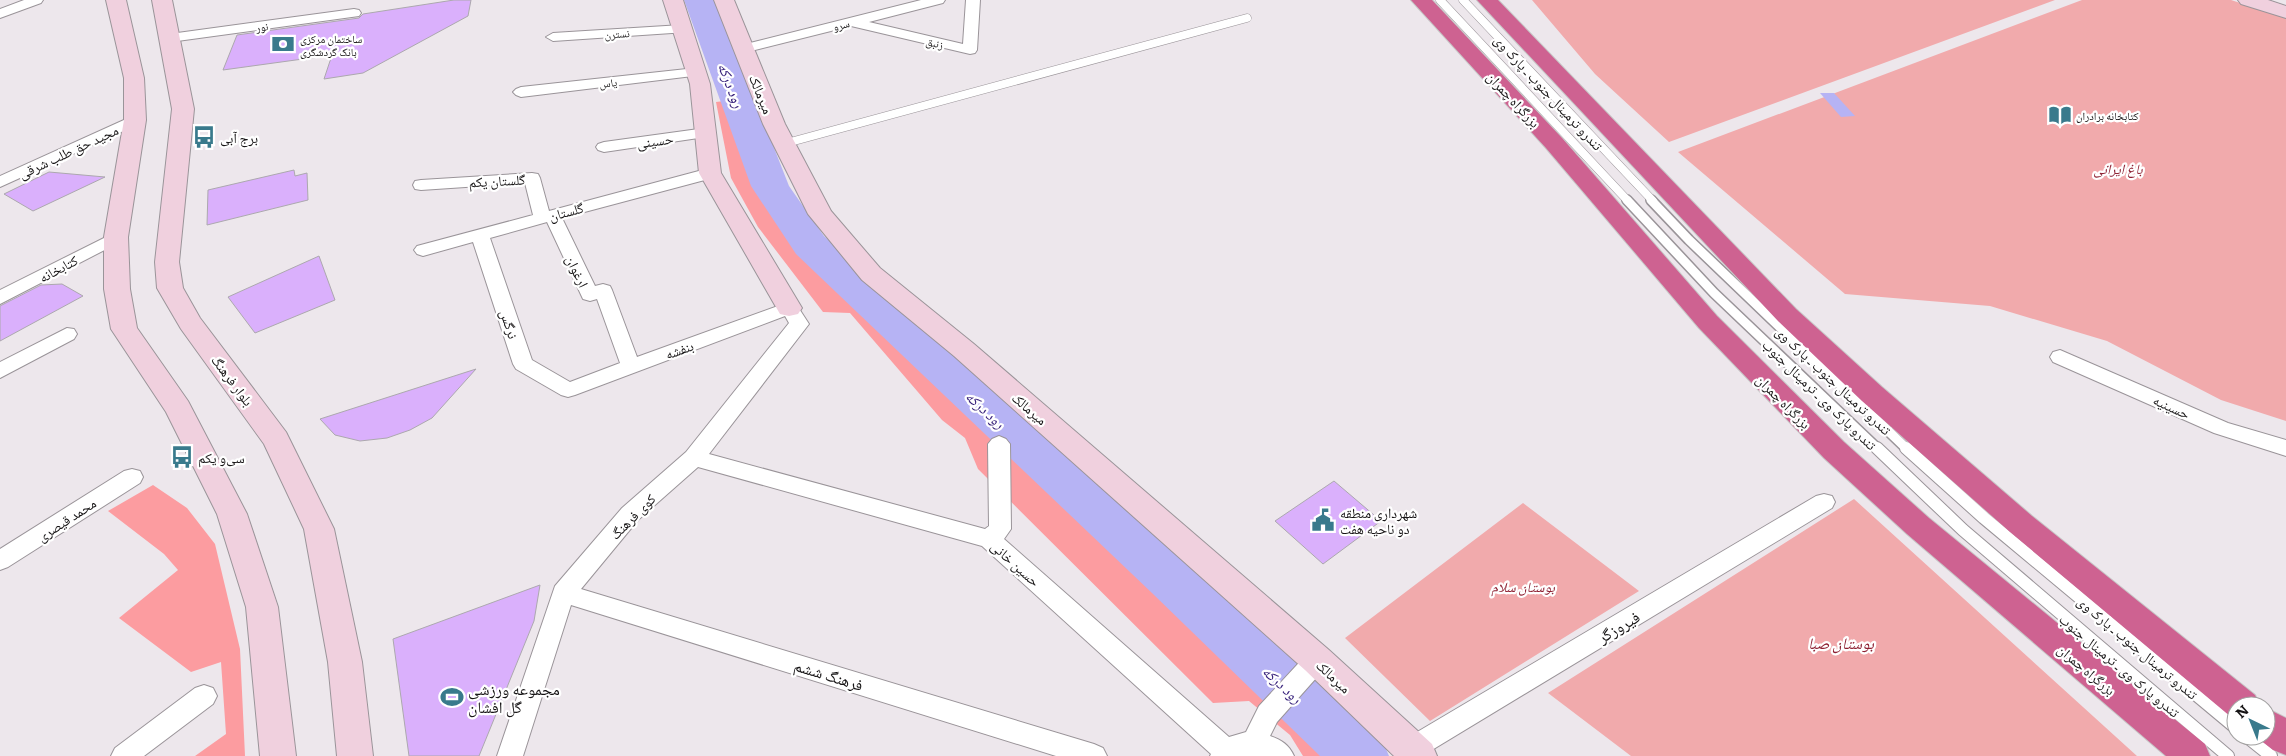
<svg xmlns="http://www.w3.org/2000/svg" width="2286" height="756" font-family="Literata,'Noto Naskh Arabic',serif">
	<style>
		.green { fill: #f1aaac }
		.forest { fill: #fc9ca0 }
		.water { fill: #b6b3f4 }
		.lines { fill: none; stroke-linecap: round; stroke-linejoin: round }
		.river { fill: #b6b3f4; fill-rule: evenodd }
		.building { fill: #dab0fc; stroke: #aca8ae }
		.lane-far2-casing { stroke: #9a9499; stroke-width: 9 }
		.lane-far1-casing { stroke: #9a9499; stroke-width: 12 }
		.lane-casing { stroke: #9a9499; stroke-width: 14 }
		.street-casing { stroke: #9a9499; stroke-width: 2 }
		.secondary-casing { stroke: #9a9499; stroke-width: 2 }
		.highway-casing { stroke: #c7c7c7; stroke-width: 2 }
		.lane-far2 { stroke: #fff; stroke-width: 8 }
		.lane-far1 { stroke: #fff; stroke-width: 9 }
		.lane { stroke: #fff; stroke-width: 12 }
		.street { fill: #fff; fill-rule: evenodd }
		.secondary { fill: #f0d0de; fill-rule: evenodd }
		.highway { fill: #ce6291; fill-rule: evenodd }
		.labels { text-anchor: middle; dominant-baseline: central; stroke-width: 4.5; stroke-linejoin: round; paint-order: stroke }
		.far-street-label { font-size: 11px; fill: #161415; stroke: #fff }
		.far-poi-label { font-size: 11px; fill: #161415; stroke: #fff; text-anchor: start }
		.street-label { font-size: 14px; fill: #161415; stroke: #fff }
		.poi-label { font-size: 14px; fill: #161415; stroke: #fff; text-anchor: start }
		.park-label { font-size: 14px; font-style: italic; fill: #8d1f31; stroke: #fff }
		.water-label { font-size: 15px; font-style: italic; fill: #351f7a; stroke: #fff }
		.near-street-label { font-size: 16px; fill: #161415; stroke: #fff }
		.near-park-label { font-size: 16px; font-style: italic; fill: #8d1f31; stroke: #fff }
		.near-poi-label { font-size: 16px; fill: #161415; stroke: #fff; text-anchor: start }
	</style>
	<rect width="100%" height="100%" fill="#ede7ec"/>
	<!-- green -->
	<path class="green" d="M1532,0H2055L1669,142L1595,74Z
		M2082,0H2231L2286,18V421L2221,400L2107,341L1990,306L1845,294L1678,152Z
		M1854,499L2137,756H1631L1548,693Z
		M1523,503L1639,591L1430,721L1345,638Z"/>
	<!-- forest -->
	<path class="forest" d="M724,101L777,222L959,401L1242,675L1330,756H1303L1290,735L1249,701L1213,703L978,469L965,438L942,420L850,313L823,312L758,227L731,178L716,102Z
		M153,485L187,508L215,544L240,649L245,756H195L226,734L221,662L191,672L119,618L178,570L164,554L108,511Z"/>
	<!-- water -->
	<path class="water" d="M1820,93H1834L1855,116L1841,117Z"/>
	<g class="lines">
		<!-- river -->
		<path class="river" d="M684,0H716L789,186L824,236L1381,737L1389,756H1320L1152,593L796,254L751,186Z"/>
	</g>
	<!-- building -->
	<path class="building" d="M454,0H471L468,16L363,73L324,79L332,55L223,70L237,35L359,18L363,14Z
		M294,170L295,176L307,173L308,200L207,225L208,190Z
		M49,172L105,177L33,211L4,194Z
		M319,256L335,300L255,333L228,297Z
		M62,284L83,296L0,341V306L41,285Z
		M476,369L432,418L410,430L387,438L360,441L335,435L320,419Z
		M1334,481L1381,521L1323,564L1275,521Z
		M540,585L534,621L479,756H409L393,639Z"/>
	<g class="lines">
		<defs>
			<path id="lane-far2" d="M1440,0L1628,201
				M1463,0L1653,201
				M783,144L1247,18"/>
			<path id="lane-far1" d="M1627,200L1714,293L1878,449
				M1651,200L1689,240L1907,449"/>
			<path id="lane" d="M1877,448L1963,530L2228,756
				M1906,448L1984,518L2236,728
				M2246,736L2271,756"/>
			<path id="street" d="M24,0H43L41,3L0,18V9Z
				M921,0H945L943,3L869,22L963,44L966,0H980L977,50L975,53L970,54L851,26L743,53L736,49L738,46Z
				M354,9L359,10L361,13L359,16L170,42L163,38L170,34Z
				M682,25L687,26L689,29L687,32L553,41L546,37L553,33Z
				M696,68L701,69L703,72L701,75L521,97L516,95L513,92L516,89L521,87Z
				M135,115L141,117L143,120L141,123L0,187V176Z
				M706,128L712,130L714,133L712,136L604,152L598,150L596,147L598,144L604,142Z
				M710,168L716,169L718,173L716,177L562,218L595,286L603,284L610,286L612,290L637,357L789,302L796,304L809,324L709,454L985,529L989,526L988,444L992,439L999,436L1006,439L1010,444L1011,529L1004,539L1229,737L1246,732L1259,706L1308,653L1317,649L1326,653L1329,660L1326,667L1277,722L1270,736C1282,740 1289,745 1294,756H1210L1211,754L982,546L698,467L638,520L581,589L1094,744L1103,748L1107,756H1056L571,605L523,756H497L555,586L622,508L686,452L789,323L785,316L575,395L568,397L561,395L516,369L513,364L473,242L423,256L417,254L414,250L417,246L533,215L525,183L421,190L415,189L413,185L415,181L421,180L532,173L538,174L540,178L549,211ZM547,222L583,299L590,301L597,299L620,363L570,382L532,360L490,238Z
				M116,232L122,233L125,237L122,241L0,304V290Z
				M67,328L74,329L77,334L74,339L0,378V362Z
				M2060,350L2228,423L2286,440V456L2214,433L2053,362L2050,357L2053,352Z
				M132,469L140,471L143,477L140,483L8,567L0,570V549L124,471Z
				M1824,494L1832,496L1835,502L1832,508L1422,756H1401L1398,749L1402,741L1816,496Z
				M204,685L213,688L217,696L213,704L144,756H111L115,748L195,688Z"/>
			<path id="secondary" d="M106,0H126L144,78L146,120L128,237L130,289L137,328L188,401L247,514L278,607L296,756H260L246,607L217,514L166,412L111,329L104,289V237L124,120V78Z
				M152,0H172L194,109L179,262L183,288L200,318L286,432L334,529L362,662L373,756H337L328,662L304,529L264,444L181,329L157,288L155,262L172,109Z
				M663,0H683L710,84L721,173L802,308L798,314L789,316L780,314L699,173L690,84Z
				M714,0H734L785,124L831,211L880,268L974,344L1329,650L1432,744L1437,756H1394L1305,670L954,356L862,280L808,214L763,124Z
				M2238,0H2268L2286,6V18L2241,4Z"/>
			<path id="highway" d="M1411,0H1432L1562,138L1717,316L1844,442L1929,518L2205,744L2210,756H2166L1907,534L1824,458L1699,328L1546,148Z
				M1477,0H1498L1796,309L1882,387L2032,516L2255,695L2260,706H2236V719L2231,717L2010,532L1862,401L1778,321Z
				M2266,708L2286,718V755L2273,750L2255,736H2266Z"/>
		</defs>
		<!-- lane-far2 casing -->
		<use href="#lane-far2" class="lane-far2-casing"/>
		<!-- lane-far1 casing -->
		<use href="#lane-far1" class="lane-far1-casing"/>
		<!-- lane casing -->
		<use href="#lane" class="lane-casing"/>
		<!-- street casing -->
		<use href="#street" class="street-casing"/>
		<!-- secondary casing -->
		<use href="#secondary" class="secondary-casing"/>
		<!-- highway casing -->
		<use href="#highway" class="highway-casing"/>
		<!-- lane-far2 -->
		<use href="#lane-far2" class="lane-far2"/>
		<!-- lane-far1 -->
		<use href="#lane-far1" class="lane-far1"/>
		<!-- lane -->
		<use href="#lane" class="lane"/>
		<!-- street -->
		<use href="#street" class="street"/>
		<!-- secondary -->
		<use href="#secondary" class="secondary"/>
		<!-- highway -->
		<use href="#highway" class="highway"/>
	</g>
	<!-- icons -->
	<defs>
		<symbol id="bank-bare" viewBox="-9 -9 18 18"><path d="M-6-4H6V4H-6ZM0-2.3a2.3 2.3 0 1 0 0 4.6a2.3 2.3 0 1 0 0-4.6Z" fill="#397a8c" stroke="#fff" stroke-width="2.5" paint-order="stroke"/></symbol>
		<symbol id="library-bare" viewBox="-9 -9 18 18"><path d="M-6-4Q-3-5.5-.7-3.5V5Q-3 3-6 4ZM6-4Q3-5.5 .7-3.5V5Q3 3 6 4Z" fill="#397a8c" stroke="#fff" stroke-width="2.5" paint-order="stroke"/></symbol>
		<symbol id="bus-bare" viewBox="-9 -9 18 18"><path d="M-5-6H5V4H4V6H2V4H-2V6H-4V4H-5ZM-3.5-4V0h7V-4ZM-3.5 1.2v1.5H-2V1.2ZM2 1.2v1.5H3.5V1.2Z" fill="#397a8c" stroke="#fff" stroke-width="2.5" paint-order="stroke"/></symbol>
		<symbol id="civic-bare" viewBox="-9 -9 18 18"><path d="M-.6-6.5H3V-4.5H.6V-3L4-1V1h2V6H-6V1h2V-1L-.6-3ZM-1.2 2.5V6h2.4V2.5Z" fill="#397a8c" stroke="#fff" stroke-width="2.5" paint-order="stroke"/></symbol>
		<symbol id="stadium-bare" viewBox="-9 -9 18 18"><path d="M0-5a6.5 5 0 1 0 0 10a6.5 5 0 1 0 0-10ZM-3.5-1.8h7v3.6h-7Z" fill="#397a8c" stroke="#fff" stroke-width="2.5" paint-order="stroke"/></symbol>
	</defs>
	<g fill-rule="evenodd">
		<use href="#bank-bare" x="267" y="28" width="32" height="32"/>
		<use href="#library-bare" x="2044" y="99" width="32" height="32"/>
		<use href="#bus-bare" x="188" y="121" width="32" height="32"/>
		<use href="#bus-bare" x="166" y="441" width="32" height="32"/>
		<use href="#civic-bare" x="1307" y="504" width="32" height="32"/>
		<use href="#stadium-bare" x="436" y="681" width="32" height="32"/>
	</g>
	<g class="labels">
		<!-- far-street labels -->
		<g class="far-street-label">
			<text transform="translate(841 24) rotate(-14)">سرو</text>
			<text transform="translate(262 26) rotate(-8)">نور</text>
			<text transform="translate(617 33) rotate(-4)">نسترن</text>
			<text transform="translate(935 42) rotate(13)">زنبق</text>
			<text transform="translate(608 82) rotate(-7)">یاس</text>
		</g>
		<!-- far-poi labels -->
		<g class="far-poi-label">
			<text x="300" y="38">ساختمان مرکزی<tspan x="300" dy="13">بانک گردشگری</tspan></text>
			<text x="2076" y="115">کتابخانه برادران</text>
		</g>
		<!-- street labels -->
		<g class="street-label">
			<text transform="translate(1549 92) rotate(47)">تندرو ترمینال جنوب ـ پارک وی</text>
			<text transform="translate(762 94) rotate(68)">میرمالک</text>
			<text transform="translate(1514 99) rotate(47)">بزرگراه چمران</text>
			<text transform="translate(655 140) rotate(-8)">حسینی</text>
			<text transform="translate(68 151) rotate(-25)">مجید حق طلب شرقی</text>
			<text transform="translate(497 180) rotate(-3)">گلستان یکم</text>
			<text transform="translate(566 211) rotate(-15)">گلستان</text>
			<text transform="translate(58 268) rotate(-28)">کتابخانه</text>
			<text transform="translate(578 271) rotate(64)">ارغوان</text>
			<text transform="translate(510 324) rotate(72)">نرگس</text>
			<text transform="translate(679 349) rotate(-20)">بنفشه</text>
			<text transform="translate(233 380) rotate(53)">بلوار فرهنگ</text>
			<text transform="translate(1834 380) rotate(43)">تندرو ترمینال جنوب ـ پارک وی</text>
			<text transform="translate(1820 394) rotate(44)">تندرو پارک وی ـ ترمینال جنوب</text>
			<text transform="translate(1784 401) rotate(45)">بزرگراه چمران</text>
			<text transform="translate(2172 406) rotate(24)">حسینیه</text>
			<text transform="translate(1030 408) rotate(41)">میرمالک</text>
			<text transform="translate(632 516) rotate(-45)">کوی فرهنگ</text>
			<text transform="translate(66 519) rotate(-33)">محمد قیصری</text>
			<text transform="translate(1016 563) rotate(42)">حسین خانی</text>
			<text transform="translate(2138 647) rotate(40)">تندرو ترمینال جنوب ـ پارک وی</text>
			<text transform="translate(2120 665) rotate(40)">تندرو پارک وی ـ ترمینال جنوب</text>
			<text transform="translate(2087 669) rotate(40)">بزرگراه چمران</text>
			<text transform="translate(1334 676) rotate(43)">میرمالک</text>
		</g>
		<!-- poi labels -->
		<g class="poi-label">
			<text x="220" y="137">برج آبی</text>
			<text x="198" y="457">سی‌و یکم</text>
			<text x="1340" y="512">شهرداری منطقه<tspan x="1340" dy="16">دو ناحیه هفت</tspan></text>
		</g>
		<!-- park labels -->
		<g class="park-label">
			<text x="2118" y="168">باغ ایرانی</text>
			<text x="1523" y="586">بوستان سلام</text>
		</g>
		<!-- water labels -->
		<g class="water-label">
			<text transform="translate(732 85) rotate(69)">رود درکه</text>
			<text transform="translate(986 409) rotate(43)">رود درکه</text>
			<text transform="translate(1283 684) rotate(43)">رود درکه</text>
		</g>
		<!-- near-street labels -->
		<g class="near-street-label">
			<text transform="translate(1618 626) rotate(-31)">فیروزگر</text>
			<text transform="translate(829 674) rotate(17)">فرهنگ ششم</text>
		</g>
		<!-- near-park labels -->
		<g class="near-park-label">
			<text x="1841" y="642">بوستان صبا</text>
		</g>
		<!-- near-poi labels -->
		<g class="near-poi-label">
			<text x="468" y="688">مجموعه ورزشی<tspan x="468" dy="18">گل افشان</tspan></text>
		</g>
	</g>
	<!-- north arrow -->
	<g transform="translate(2251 721) rotate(317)"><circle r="24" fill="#ffffff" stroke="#a2a1a1"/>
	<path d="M0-4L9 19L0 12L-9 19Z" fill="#397a8c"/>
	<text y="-8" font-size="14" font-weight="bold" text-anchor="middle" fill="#161415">N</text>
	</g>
</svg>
